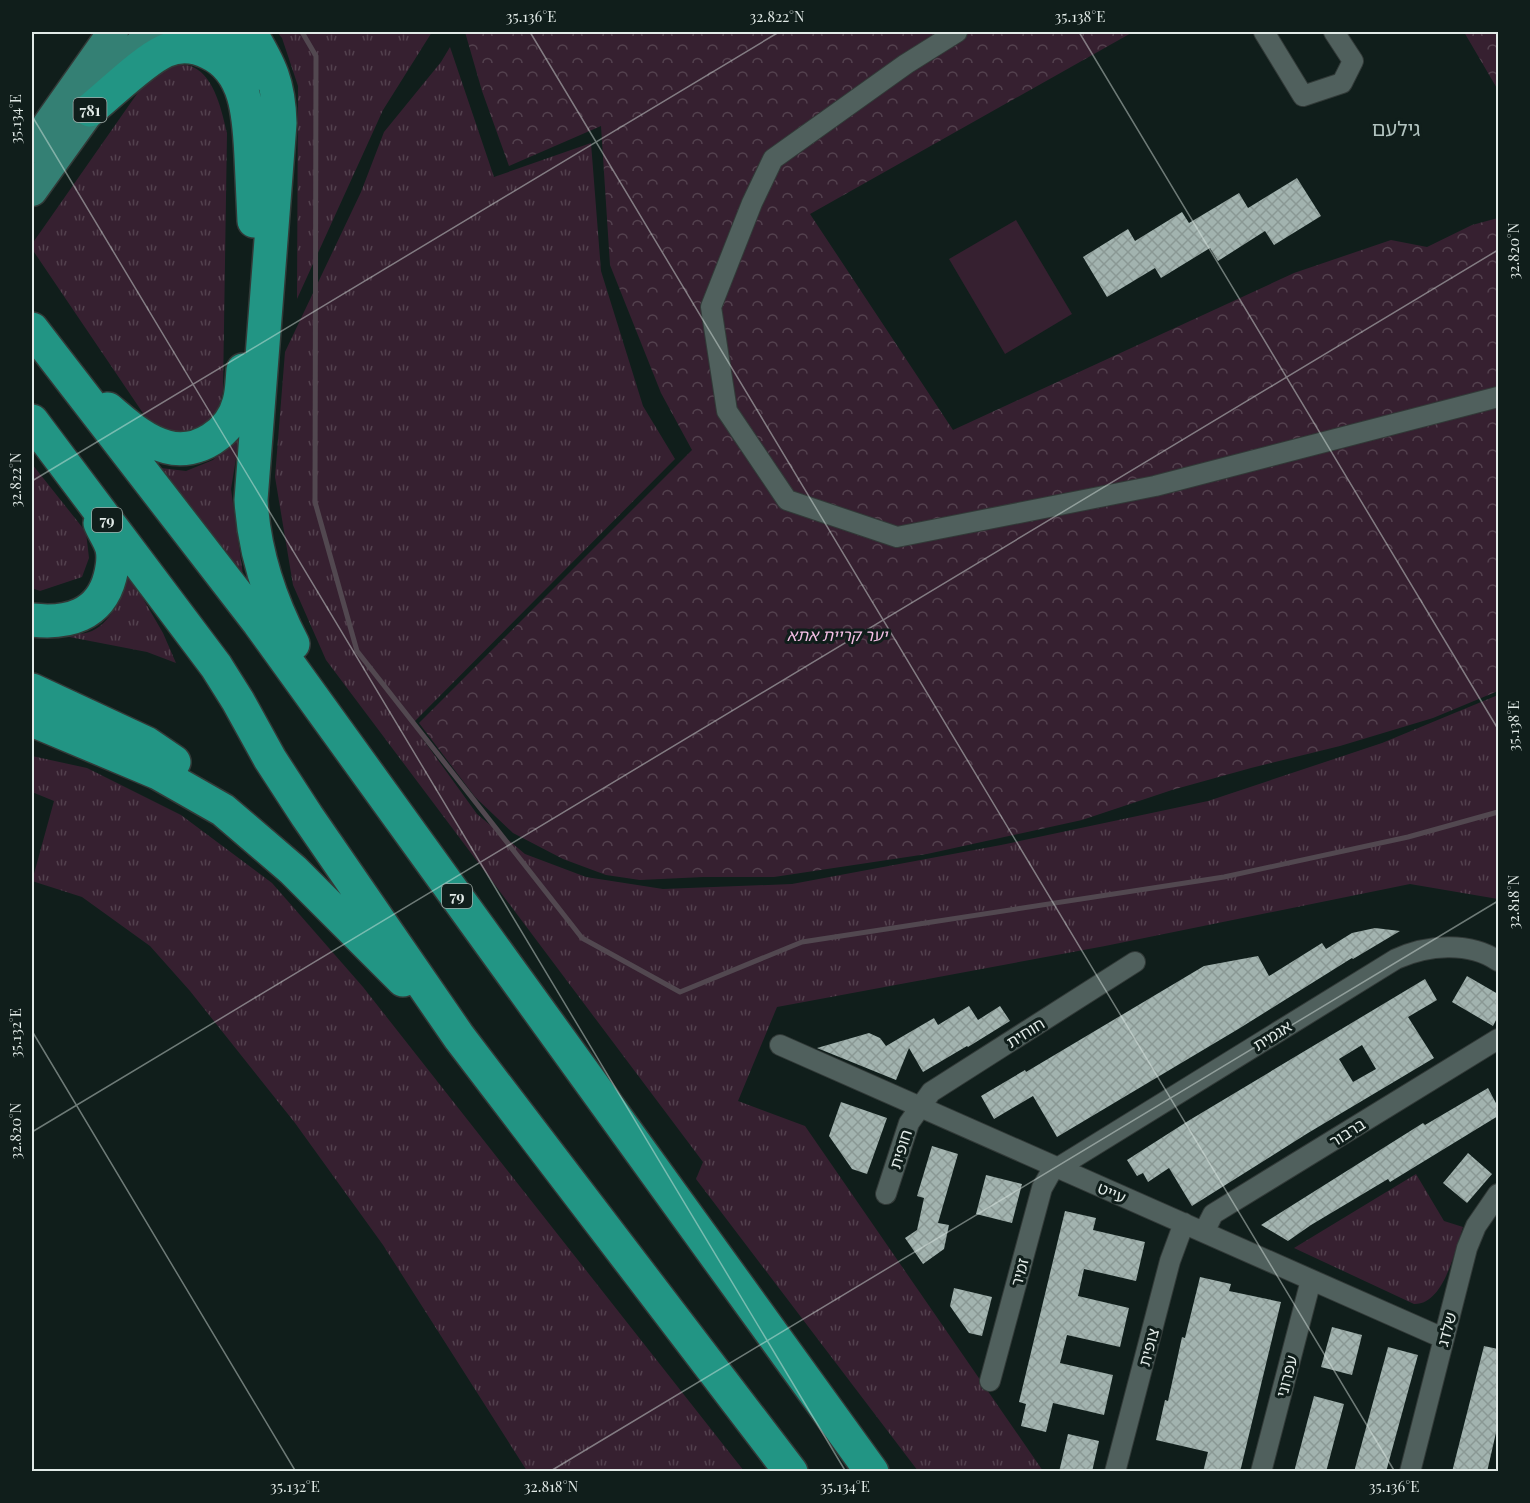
<svg xmlns="http://www.w3.org/2000/svg" width="1530" height="1503" font-family="'Playfair Display','Noto Sans Hebrew',serif">
	<style>
		.grass { fill: url(#grass-tufts) }
		.forest { fill: url(#forest-crowns) }
		.garden { fill: #362030 }
		.lines { fill: none; stroke-linecap: round; stroke-linejoin: round }
		.stream { stroke: #524850; stroke-width: 5 }
		.building { fill: url(#building-cross-hatch); fill-rule: evenodd }
		.street-casing { stroke: #323a38; stroke-width: 22 }
		.primary-casing { stroke: #323a38; stroke-width: 33 }
		.highway-casing { stroke: #323a38; stroke-width: 36 }
		.street { stroke: #50605d; stroke-width: 20 }
		.primary { stroke: #348074; stroke-width: 30 }
		.highway { stroke: #229584; stroke-width: 33 }
		.ticks { fill: none; stroke: #e1eae7; stroke-width: 1.5; stroke-opacity: 0.45 }
		.labels { text-anchor: middle; dominant-baseline: central; stroke-width: 6; stroke-linejoin: round; paint-order: stroke }
		.shield { fill: #101e1b; stroke: #a2adaa; stroke-width: 1.5 }
		.shield-label { font-size: 15px; font-weight: bold; fill: #e1eae7 }
		.park-label { font-size: 16px; font-style: italic; fill: #f4bfe5; stroke: #101e1b }
		.street-label { font-size: 16px; fill: #e1eae7; stroke: #101e1b }
		.quarter-label { font-size: 20px; fill: #b1c3bf; stroke: #101e1b }
		.neatline { fill: none; stroke: #e1eae7; stroke-width: 2 }
		.ticks-label { font-size: 15px; text-anchor: middle; fill: #e1eae7 }
	</style>
	<defs>
		<pattern id="grass-tufts" width="24" height="20" patternUnits="userSpaceOnUse" patternTransform="scale(1.5)"><rect width="24" height="20" fill="#362030"/><path d="M3 7l-1-3M5 7V3M7 7l1-3M15 17l-1-3M17 17v-4M19 17l1-3" fill="none" stroke="#53414e"/></pattern>
		<pattern id="forest-crowns" width="20" height="18" patternUnits="userSpaceOnUse" patternTransform="scale(1.5)"><rect width="20" height="18" fill="#362030"/><path d="M2 6a3 3 0 1 1 6 0M12 15a3 3 0 1 1 6 0" fill="none" stroke="#53414e"/></pattern>
		<pattern id="building-cross-hatch" width="8" height="8" patternUnits="userSpaceOnUse" patternTransform="scale(1.5)"><rect width="8" height="8" fill="#a2b3af"/><path d="M0 0l8 8M0 8l8-8" fill="none" stroke="#8a9894"/></pattern>
	</defs>
	<rect width="100%" height="100%" fill="#101e1b"/>
	<!-- grass -->
	<path class="grass" d="M277,32H432L383,110L297,299L298,86L282,38Z
		M450,47L494,177L591,143L601,271L643,406L675,459L412,724L477,814L525,854L586,877L663,889L792,884L1001,845L1208,801L1382,743L1498,695V899L1410,884L1105,946L777,1007L738,1101L805,1126L1043,1471H918L696,1179L703,1162L326,660L293,585L275,477L285,352L361,192L384,132L441,62Z
		M179,64C184,65 189,65 193,67C215,77 222,112 227,133L223,391C215,423 213,424 183,438L149,422L32,249V244L148,78L161,69Z
		M242,422L231,489L244,582L161,468L186,471L213,460L227,446Z
		M32,464L86,532L89,558L82,577L40,591L32,588Z
		M127,571L163,633L176,663L147,652L59,635C68,634 83,635 92,631C115,620 121,593 127,571Z
		M32,756L87,768L181,815L272,883L363,987L744,1471H527L383,1245L295,1123L190,991L150,946L82,897L32,881L54,801L32,792Z
		M1416,1174L1444,1221L1463,1227C1455,1250 1444,1305 1414,1304L1294,1248Z"/>
	<!-- forest -->
	<path class="forest" d="M465,32H1133L810,214L953,430L1294,273L1391,240L1427,247L1472,225L1498,218V691L1433,718L1340,746L1251,768L1172,790L1082,820L927,854L774,877H703L640,880L606,875L563,859L513,833L475,797L419,723L692,450L661,393L610,265L601,126L509,166L482,91Z
		M1464,32H1498V90Z"/>
	<!-- garden -->
	<path class="garden" d="M1016,220L1072,314L1005,354L949,259Z"/>
	<g class="lines">
		<!-- stream -->
		<path class="stream" d="M302,32L316,56L315,502L357,651L582,938L680,992L802,942L1224,877L1408,837L1498,812"/>
	</g>
	<!-- building -->
	<path class="building" d="M1297,178L1321,216L1274,245L1265,231L1218,261L1210,248L1161,278L1155,268L1107,297L1083,257L1128,229L1135,241L1182,212L1189,223L1239,193L1248,208Z
		M1375,928L1400,931L1353,959L1352,958L1240,1028L1057,1137L1033,1096L994,1119L981,1096L1025,1070L1026,1072L1204,966L1258,956L1269,976L1322,943L1326,949L1352,933Z
		M1467,976L1498,994V1016L1493,1026L1452,1002Z
		M1425,979L1437,1000L1408,1017L1434,1058L1308,1133L1192,1206L1169,1168L1148,1182L1143,1173L1137,1176L1127,1160L1188,1121ZM1362,1045L1376,1069L1353,1082L1339,1059Z
		M969,1006L978,1020L1000,1006L1010,1021L968,1047L967,1046L923,1072L909,1048L896,1080L817,1048L869,1033L880,1038L886,1046L934,1018L938,1025Z
		M1488,1088L1498,1107V1116L1390,1182L1388,1179L1311,1225L1288,1241L1261,1225L1423,1123L1425,1125Z
		M841,1102L887,1118L867,1174L852,1169L829,1136Z
		M932,1146L958,1154L938,1223L949,1225L944,1249L923,1264L905,1238L917,1230L924,1198L917,1196Z
		M1468,1153L1492,1174L1467,1203L1443,1183Z
		M986,1175L1022,1184L1012,1223L976,1214Z
		M1065,1211L1096,1218L1093,1230L1145,1242L1136,1281L1084,1269L1078,1296L1129,1308L1120,1347L1067,1335L1060,1363L1113,1375L1104,1415L1053,1403L1046,1432L1021,1426L1026,1404L1019,1402Z
		M1200,1277L1231,1284L1229,1291L1281,1302L1240,1472H1203L1208,1452L1156,1440L1165,1400L1168,1401L1182,1337L1185,1338Z
		M954,1288L992,1297L982,1336L969,1333L950,1306Z
		M1332,1327L1362,1335L1352,1375L1321,1367Z
		M1484,1346L1498,1349V1424L1487,1472H1452Z
		M1388,1347L1418,1355L1407,1395L1386,1472H1354Z
		M1314,1396L1344,1404L1326,1472H1294Z
		M1068,1434L1099,1441L1092,1472H1059Z"/>
	<g class="lines">
		<defs>
			<path id="street" d="M957,32L906,64L773,159L752,203L711,307L727,411L787,500L897,537L1155,486L1498,397
				M1264,32L1303,96L1342,83L1353,61L1334,32
				M780,1045L1443,1338
				M886,1194L909,1123L931,1092L1135,962
				M1204,1232L1213,1214L1498,1039
				M990,1381L1042,1188L1051,1172L1396,959C1427,945 1469,941 1498,961
				M1115,1472L1170,1261L1184,1223
				M1261,1472L1311,1280
				M1410,1472L1467,1248L1476,1226L1498,1194"/>
			<path id="primary" d="M32,147L113,32
				M32,191L129,56L152,32"/>
			<path id="highway" d="M216,32C233,40 247,55 254,74
				M250,32C270,65 279,83 280,123L251,500C254,552 269,598 293,644
				M90,110C110,94 143,61 165,51C179,45 195,46 209,53C248,71 249,119 251,157C252,178 253,199 254,221
				M32,329L259,623L872,1472
				M108,409C126,424 144,441 167,447C198,455 231,433 239,402C242,392 242,380 243,370
				M32,421L216,666L238,701L270,759L307,816L459,1037L791,1472
				M32,620C67,624 100,616 110,577C112,569 114,558 112,549C110,540 103,531 100,523
				M32,690L146,743L174,762
				M32,720L158,773L223,810L293,870L403,980"/>
		</defs>
		<!-- street casing -->
		<use href="#street" class="street-casing"/>
		<!-- primary casing -->
		<use href="#primary" class="primary-casing"/>
		<!-- highway casing -->
		<use href="#highway" class="highway-casing"/>
		<!-- street -->
		<use href="#street" class="street"/>
		<!-- primary -->
		<use href="#primary" class="primary"/>
		<!-- highway -->
		<use href="#highway" class="highway"/>
	</g>
	<!-- ticks -->
	<path class="ticks" d="M530,32L1395,1472M1079,32L1498,729M32,116L846,1472M32,481L779,32M32,1031L296,1472M32,1132L1498,250M549,1472L1498,901"/>
	<g class="labels">
		<!-- shield labels -->
		<g class="shield">
			<rect x="73.5" y="98" width="33" height="24" rx="4.5"/>
			<rect x="92" y="508" width="30" height="24" rx="4.5"/>
			<rect x="442" y="884" width="30" height="24" rx="4.5"/>
		</g>
		<g class="shield-label">
			<text x="90" y="110">781</text>
			<text x="107" y="520">79</text>
			<text x="457" y="896">79</text>
		</g>
		<!-- park labels -->
		<g class="park-label">
			<text x="837" y="634">יער קריית אתא</text>
		</g>
		<!-- street labels -->
		<g class="street-label">
			<text transform="translate(1025 1032) rotate(-32)">חוחית</text>
			<text transform="translate(1272 1035) rotate(-32)">אגמית</text>
			<text transform="translate(1347 1132) rotate(-32)">ברבור</text>
			<text transform="translate(900 1149) rotate(-72)">חופית</text>
			<text transform="translate(1112 1192) rotate(24)">עייט</text>
			<text transform="translate(1019 1272) rotate(-75)">זמיר</text>
			<text transform="translate(1446 1329) rotate(-75)">שלדג</text>
			<text transform="translate(1148 1347) rotate(-75)">צופית</text>
			<text transform="translate(1286 1376) rotate(-75)">עפרוני</text>
		</g>
		<!-- quarter labels -->
		<g class="quarter-label">
			<text x="1396" y="127">גילעם</text>
		</g>
	</g>
	<!-- border -->
	<rect width="1530" height="1503" fill="none" stroke="#101e1b" stroke-width="66"/>
	<rect x="33" y="33" width="1464" height="1437" class="neatline"/>
	<g class="ticks-label">
		<text x="531" y="22">35.136°E</text>
		<text x="777" y="22">32.822°N</text>
		<text x="1080" y="22">35.138°E</text>
		<text transform="translate(16 119) rotate(-90)" y="5">35.134°E</text>
		<text transform="translate(1514 251) rotate(-90)" y="5">32.820°N</text>
		<text transform="translate(16 480) rotate(-90)" y="5">32.822°N</text>
		<text transform="translate(1514 726) rotate(-90)" y="5">35.138°E</text>
		<text transform="translate(1514 902) rotate(-90)" y="5">32.818°N</text>
		<text transform="translate(16 1033) rotate(-90)" y="5">35.132°E</text>
		<text transform="translate(16 1131) rotate(-90)" y="5">32.820°N</text>
		<text x="295" y="1492">35.132°E</text>
		<text x="551" y="1492">32.818°N</text>
		<text x="845" y="1492">35.134°E</text>
		<text x="1394" y="1492">35.136°E</text>
	</g>
</svg>
